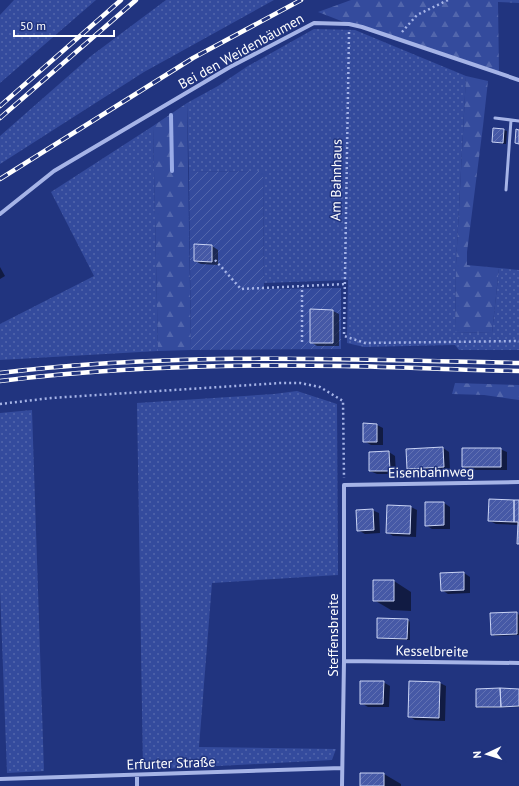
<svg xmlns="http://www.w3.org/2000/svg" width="519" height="786" font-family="'PT Sans',sans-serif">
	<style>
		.grass { fill: url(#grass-dots) }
		.forest { fill: url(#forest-firs) }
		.garden { fill: url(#garden-furrows) }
		.shadow { fill: #0007 }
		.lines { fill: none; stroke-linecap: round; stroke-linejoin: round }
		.stream { stroke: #9aace8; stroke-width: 4 }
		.building { fill: url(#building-hatch); stroke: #c9d3f5 }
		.path { stroke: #a6b4e7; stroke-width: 2.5; stroke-dasharray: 2 3; stroke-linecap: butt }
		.lane { stroke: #a6b4e7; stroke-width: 3 }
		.street { stroke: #a6b4e7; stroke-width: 4 }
		.rail-casing { stroke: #fff; stroke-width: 4.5 }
		.rail { stroke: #21347f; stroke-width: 3; stroke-dasharray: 9; stroke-linecap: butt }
		.labels { text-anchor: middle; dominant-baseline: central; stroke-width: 3; stroke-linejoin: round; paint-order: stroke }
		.street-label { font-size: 14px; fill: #fff; stroke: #21347f }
	</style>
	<defs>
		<pattern id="grass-dots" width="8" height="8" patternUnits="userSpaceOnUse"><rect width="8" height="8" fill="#344b9d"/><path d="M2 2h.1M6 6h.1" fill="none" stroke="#5266ac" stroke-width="1.8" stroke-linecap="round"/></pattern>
		<pattern id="forest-firs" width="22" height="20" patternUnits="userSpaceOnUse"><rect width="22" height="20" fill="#344b9d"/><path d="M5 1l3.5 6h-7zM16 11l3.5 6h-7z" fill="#5266ac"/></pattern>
		<pattern id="garden-furrows" width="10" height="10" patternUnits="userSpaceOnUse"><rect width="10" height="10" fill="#344b9d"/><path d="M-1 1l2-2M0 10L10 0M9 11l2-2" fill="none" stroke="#5266ac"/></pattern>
		<pattern id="building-hatch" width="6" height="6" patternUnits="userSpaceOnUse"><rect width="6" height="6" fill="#4659a6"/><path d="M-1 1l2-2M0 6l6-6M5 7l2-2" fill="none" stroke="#6272b3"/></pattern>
	</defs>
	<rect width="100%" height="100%" fill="#21347f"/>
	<!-- grass -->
	<path class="grass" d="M14,0H96L0,83V15Z
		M166,0H274L144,72L0,164V136L91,56Z
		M314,29L355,30L466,76L456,265L455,332L492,333L499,268L519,270V350H459L455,345L364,347L347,343L348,280L264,283L263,171L189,172L187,103L218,86L248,66Z
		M153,126L158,351L0,360V324L94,276L51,192Z
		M297,391L337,404L338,575L212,583L199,747L336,749L332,760L143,770L137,403L274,394Z
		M32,410L44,771L7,773L0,589V413Z"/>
	<!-- forest -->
	<path class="forest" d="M351,0H519V3L498,2L499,73L349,24L318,12Z
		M466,76L488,81L483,126L467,252V265L499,268L492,333L455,332L456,265Z
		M187,103L191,350L158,351L153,126Z
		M455,383L519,385V400L484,395L452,394Z"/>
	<!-- garden -->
	<path class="garden" d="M263,171L264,289L341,288V349L191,350L189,172Z"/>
	<!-- shadow -->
	<path class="shadow" d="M494,129L504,130L507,131L506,144L496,143L493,141Z
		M195,245L212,246L218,250V265L201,264L195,261Z
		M0,267L5,276L0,279Z
		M333,311L339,314V346H317L311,342Z
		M377,425L383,428V445H371L364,441Z
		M443,448L449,452L450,470L414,472L408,468Z
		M500,449L507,452V470H470L463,467Z
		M389,452L395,456L396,474H377L370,471Z
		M519,501V525L496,524L490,521Z
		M444,503L450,507V529H432L426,525Z
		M388,506L411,507L417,510L416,537L393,536L387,532Z
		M372,510L379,513L380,533L365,534L358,530Z
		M464,573L470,577V593L448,594L442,590Z
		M394,581L411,592V611L391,610L374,600Z
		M517,613L519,615V635L495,636L492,634Z
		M408,620L410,622V640L381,639L378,638Z
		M383,682L390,686L389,707H368L361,703Z
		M440,683L446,686L445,721L415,720L409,716Z
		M519,690V707L480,708L477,707Z
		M384,774L401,784V786H361Z"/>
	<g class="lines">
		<!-- stream -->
		<path class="stream" d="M171,115L172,171"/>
	</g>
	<!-- building -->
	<path class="building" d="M493,128L504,129L503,143L492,142Z
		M516,129L519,130V144L515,143Z
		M194,244L212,245V262L194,261Z
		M310,309L333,310V343H310Z
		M363,423L377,424V442H363Z
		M443,447L444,467L407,469L406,449Z
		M462,448H501V467H462Z
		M389,451L390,471H369V452Z
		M489,499L514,500V522L488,521Z
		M514,500H519V544H517L518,522H514Z
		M425,502H444V525L425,526Z
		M387,505L411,506L410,534L386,533Z
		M373,509L374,530L357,531L356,510Z
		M464,572V590L441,591L440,573Z
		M373,580H394V601H373Z
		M517,612V634L491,635L490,613Z
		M377,618L408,619L407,639L377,638Z
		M360,681H384L383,704H360Z
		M409,681L440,682L439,718L408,717Z
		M500,688L519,689V706L501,707Z
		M500,688L501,707H476V689Z
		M360,773H384V786H360Z"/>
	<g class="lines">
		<!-- path -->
		<path class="path" d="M349,32L344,336L365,343L519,341
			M402,32L417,15L448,0
			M215,260L241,289L345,284
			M302,342V286
			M0,404L51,398L281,383H300L320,387L343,401L344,478"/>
		<!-- lane -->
		<path class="lane" d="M495,118L519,121
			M506,190L511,120"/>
		<!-- street -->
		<path class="street" d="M0,214L54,171L230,67L314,23L349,24L362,27L519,80
			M344,661L519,663
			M137,775V786
			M0,779L342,768
			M342,786L344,661V485L519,482"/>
		<defs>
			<path id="rail" d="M0,106L121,0
				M0,118L136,0
				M0,179L193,58L301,0
				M0,373C172,352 346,359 519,363
				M0,381C114,367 229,364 344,366C402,367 461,370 519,371"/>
		</defs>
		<!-- rail casing -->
		<use href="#rail" class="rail-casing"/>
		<!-- rail -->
		<use href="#rail" class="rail"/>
	</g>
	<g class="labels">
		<!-- street labels -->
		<g class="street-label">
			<text transform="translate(241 51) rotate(-29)">Bei den Weidenbäumen</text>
			<text transform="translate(336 180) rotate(-89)">Am Bahnhaus</text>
			<text transform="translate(431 472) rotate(-1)">Eisenbahnweg</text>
			<text transform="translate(333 635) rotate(-90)">Steffensbreite</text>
			<text transform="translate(432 651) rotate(1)">Kesselbreite</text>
			<text transform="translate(171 763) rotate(-2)">Erfurter Straße</text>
		</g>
	</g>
	<!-- north arrow -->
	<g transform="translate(487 754) rotate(266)" stroke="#21347f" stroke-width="3" paint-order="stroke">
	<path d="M0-3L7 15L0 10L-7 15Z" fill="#ffffff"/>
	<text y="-6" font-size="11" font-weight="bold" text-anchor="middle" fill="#ffffff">N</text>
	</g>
	<!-- scale -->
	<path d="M14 30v6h100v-6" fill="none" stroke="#ffffff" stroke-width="2"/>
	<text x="20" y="30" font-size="12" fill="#ffffff" stroke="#21347f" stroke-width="3" paint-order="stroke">50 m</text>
</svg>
